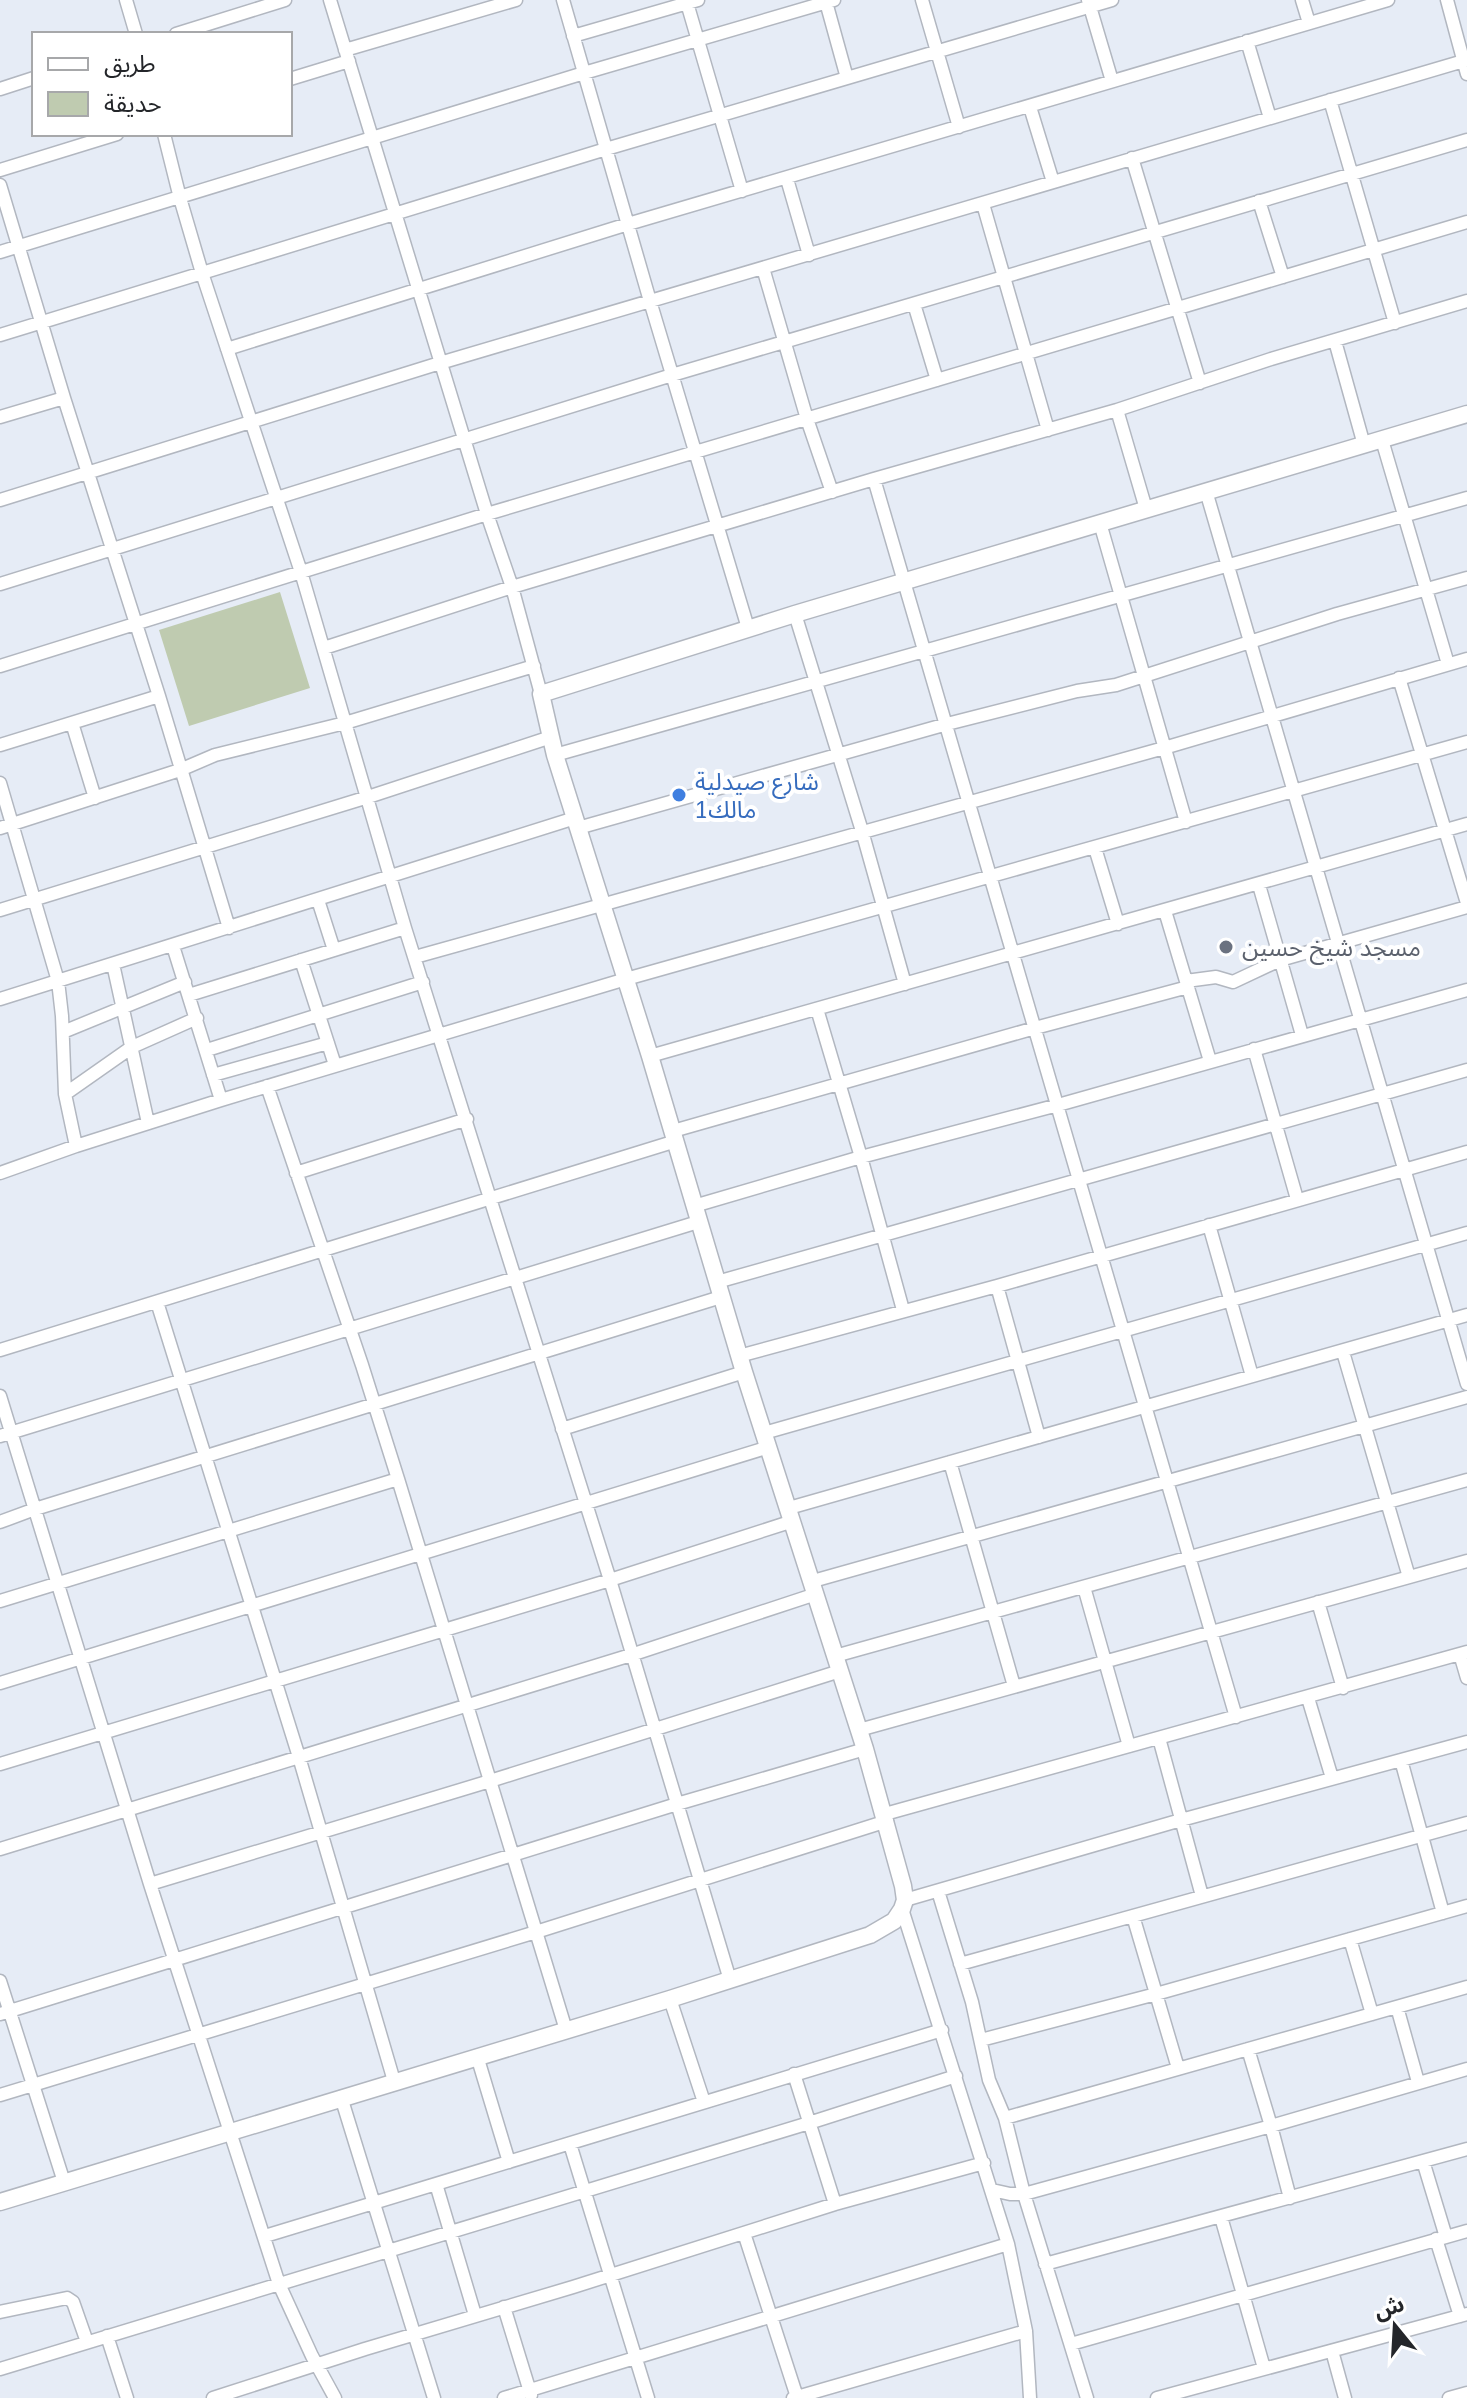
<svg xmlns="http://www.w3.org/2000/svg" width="1467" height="2398" font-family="Helvetica,'Noto Sans Arabic',sans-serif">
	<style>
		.green { fill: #bfcbb0 }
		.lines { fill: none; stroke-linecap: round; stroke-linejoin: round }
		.minor-casing { stroke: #b2b7c0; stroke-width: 15 }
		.major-casing { stroke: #b2b7c0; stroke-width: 19 }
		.minor { stroke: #fff; stroke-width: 12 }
		.major { stroke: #fff; stroke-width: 16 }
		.shop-dot { fill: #3f7fe0; stroke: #fff; stroke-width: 3 }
		.worship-dot { fill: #6b7280; stroke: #fff; stroke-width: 3 }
		.labels { text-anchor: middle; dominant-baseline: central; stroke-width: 8; stroke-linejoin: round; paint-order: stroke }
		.shop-label { font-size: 24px; fill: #366cbe; stroke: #fff; text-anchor: start }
		.worship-label { font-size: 24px; fill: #5b616d; stroke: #fff; text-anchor: start }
	</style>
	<rect width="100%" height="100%" fill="#e6ecf6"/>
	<!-- green -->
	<path class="green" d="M280,592L310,688L189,726L159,630Z"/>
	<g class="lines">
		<defs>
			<path id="minor" d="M126,0L136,34
				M330,0L487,514L512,587L541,694
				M563,0L650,301L748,628
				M922,0L959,127
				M1088,0L1112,81
				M1302,0L1309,23
				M1447,0L1467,74
				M826,2L847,78
				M687,3L742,191
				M176,34L285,0
				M573,36L698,0
				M1247,41L1270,118
				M345,50L516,0
				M290,79L349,61
				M0,89L34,78
				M1330,100L1395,323
				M1030,107L1053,182
				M164,134L180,198L202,273L301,572L405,928L610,1580L730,1980
				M1132,158L1200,383
				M0,170L117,134
				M787,179L809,255
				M0,185L64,398L159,696L229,928
				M1259,201L1283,277
				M983,204L1048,430
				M0,252L584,73L834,0
				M763,268L807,419L832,492
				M914,304L937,380
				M0,335L606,149L1112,0
				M1335,341L1364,445
				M227,349L628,224L1388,0
				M1117,410L1146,509
				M0,417L64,398
				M1382,440L1448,664
				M874,479L1236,1717
				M1206,491L1467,1384
				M0,500L440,363L1467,60
				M1100,523L1186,822
				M0,584L672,375L1467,140
				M795,614L862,831L905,984
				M324,648L512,587L874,479L1117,410L1271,359L1467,301
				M0,666L487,514L1467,222
				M1399,678L1467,903
				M72,723L95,798
				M0,745L159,696
				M555,755L1467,498
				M0,783L58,981L62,1016L65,1094L76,1146
				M0,828L180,770L215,755L345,723L534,666
				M578,828L947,724L1077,691L1116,685L1337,614L1467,578
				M1095,848L1118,924
				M1259,885L1302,1035
				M318,900L334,950
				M0,910L368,797L551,737
				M1165,911L1210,1061
				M173,946L221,1100
				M415,957L1164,748L1467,659
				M301,960L335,1065
				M113,964L148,1123
				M1186,981L1216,977L1233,982L1280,960L1467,907
				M189,995L405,928
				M0,999L575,818
				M817,1009L861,1157L903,1310
				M63,1032L185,982
				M1254,1049L1297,1199
				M207,1050L423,982
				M650,1056L1467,824
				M213,1075L328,1043
				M65,1094L132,1047L197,1018
				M673,1131L1035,1028L1188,987
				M0,1173L76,1146L221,1100L626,979L1467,742
				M296,1173L467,1119
				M694,1206L861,1157L1058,1105L1467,990
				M1209,1225L1252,1376
				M717,1282L1467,1070
				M997,1286L1039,1437
				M157,1302L299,1757L394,2081
				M0,1350L676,1141
				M1343,1352L1409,1577
				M739,1356L997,1286L1467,1152
				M0,1396L150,1884L279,2284L312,2356L335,2398
				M562,1429L744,1372
				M764,1433L1467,1233
				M0,1436L698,1222
				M950,1462L1014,1686
				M398,1479L566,2030
				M789,1508L1467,1315
				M0,1522L35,1509L721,1297
				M813,1581L1467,1397
				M1084,1587L1129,1746
				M0,1601L398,1479L362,1365L267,1086
				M1318,1602L1343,1688
				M1460,1654L1467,1678
				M835,1656L1467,1480
				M0,1683L769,1447
				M1308,1698L1332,1778
				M859,1730L1467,1561
				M1159,1738L1202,1896
				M1401,1760L1443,1913
				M0,1764L610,1580L793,1521
				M885,1814L1467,1652
				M0,1849L631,1655L816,1594
				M150,1884L490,1781L840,1671
				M938,1891L972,2002L989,2080L1005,2118L1024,2194L1087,2398
				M905,1900L1181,1820L1467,1742
				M902,1909L1008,2244L1026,2331L1030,2398
				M1133,1916L1178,2068
				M1350,1939L1372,2014
				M960,1964L1467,1823
				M0,1981L64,2182
				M670,1999L704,2102
				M1397,2007L1418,2082
				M0,2014L677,1804L865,1749
				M981,2040L1156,1994L1467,1906
				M1248,2049L1271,2126L1290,2198
				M477,2056L509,2162
				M794,2074L835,2204
				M0,2095L536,1932L887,1821
				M341,2097L434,2398
				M1005,2118L1467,1987
				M570,2144L648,2398
				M1423,2161L1446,2237
				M436,2184L475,2315
				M992,2190L1010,2194H1024L1271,2126L1467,2069
				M1221,2217L1264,2368
				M744,2233L797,2397L793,2398
				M265,2236L942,2030
				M1436,2239L1460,2316
				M1045,2264L1467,2149
				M504,2307L531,2395
				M0,2312L67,2298L73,2302L87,2342
				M107,2336L127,2398
				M1071,2344L1467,2231
				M1332,2351L1345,2398
				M0,2369L809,2123L956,2076
				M797,2397L1026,2331
				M213,2398L365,2349L573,2287L835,2204L984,2163
				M504,2398L1008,2244
				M1157,2398L1467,2314
				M1449,2398L1467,2393"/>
			<path id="major" d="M0,2202L670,1999L870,1935L894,1921L902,1909L905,1900L903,1886L865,1749L744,1372L650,1056L555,755L541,694L795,614L1467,414"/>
		</defs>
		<!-- minor casing -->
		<use href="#minor" class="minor-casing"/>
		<!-- major casing -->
		<use href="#major" class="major-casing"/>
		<!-- minor -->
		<use href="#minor" class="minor"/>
		<!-- major -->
		<use href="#major" class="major"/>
	</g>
	<!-- markers -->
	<circle class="shop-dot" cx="679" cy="795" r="8"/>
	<circle class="worship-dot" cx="1226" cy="947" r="8"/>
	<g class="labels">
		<!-- shop labels -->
		<g class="shop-label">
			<text x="695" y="781">شارع صيدلية<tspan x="695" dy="28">مالك1</tspan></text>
		</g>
		<!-- worship labels -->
		<g class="worship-label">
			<text x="1242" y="947">مسجد شيخ حسين</text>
		</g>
	</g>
	<!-- legend -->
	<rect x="32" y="32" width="260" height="104" fill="#ffffff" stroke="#a7a8aa" stroke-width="2"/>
	<rect x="48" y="58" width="40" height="12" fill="#ffffff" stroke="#a7a8aa" stroke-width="2"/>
	<text x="104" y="72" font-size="24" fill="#24262a">طريق</text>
	<rect x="48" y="92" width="40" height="24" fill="#bfcbb0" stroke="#a7a8aa" stroke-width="2"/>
	<text x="104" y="112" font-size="24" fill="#24262a">حديقة</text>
	<!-- north arrow -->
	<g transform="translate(1395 2326) rotate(342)" stroke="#ffffff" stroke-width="6" paint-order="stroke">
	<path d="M0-6L14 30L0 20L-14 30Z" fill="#24262a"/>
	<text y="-12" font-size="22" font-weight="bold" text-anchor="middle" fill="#24262a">ش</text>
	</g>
</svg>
